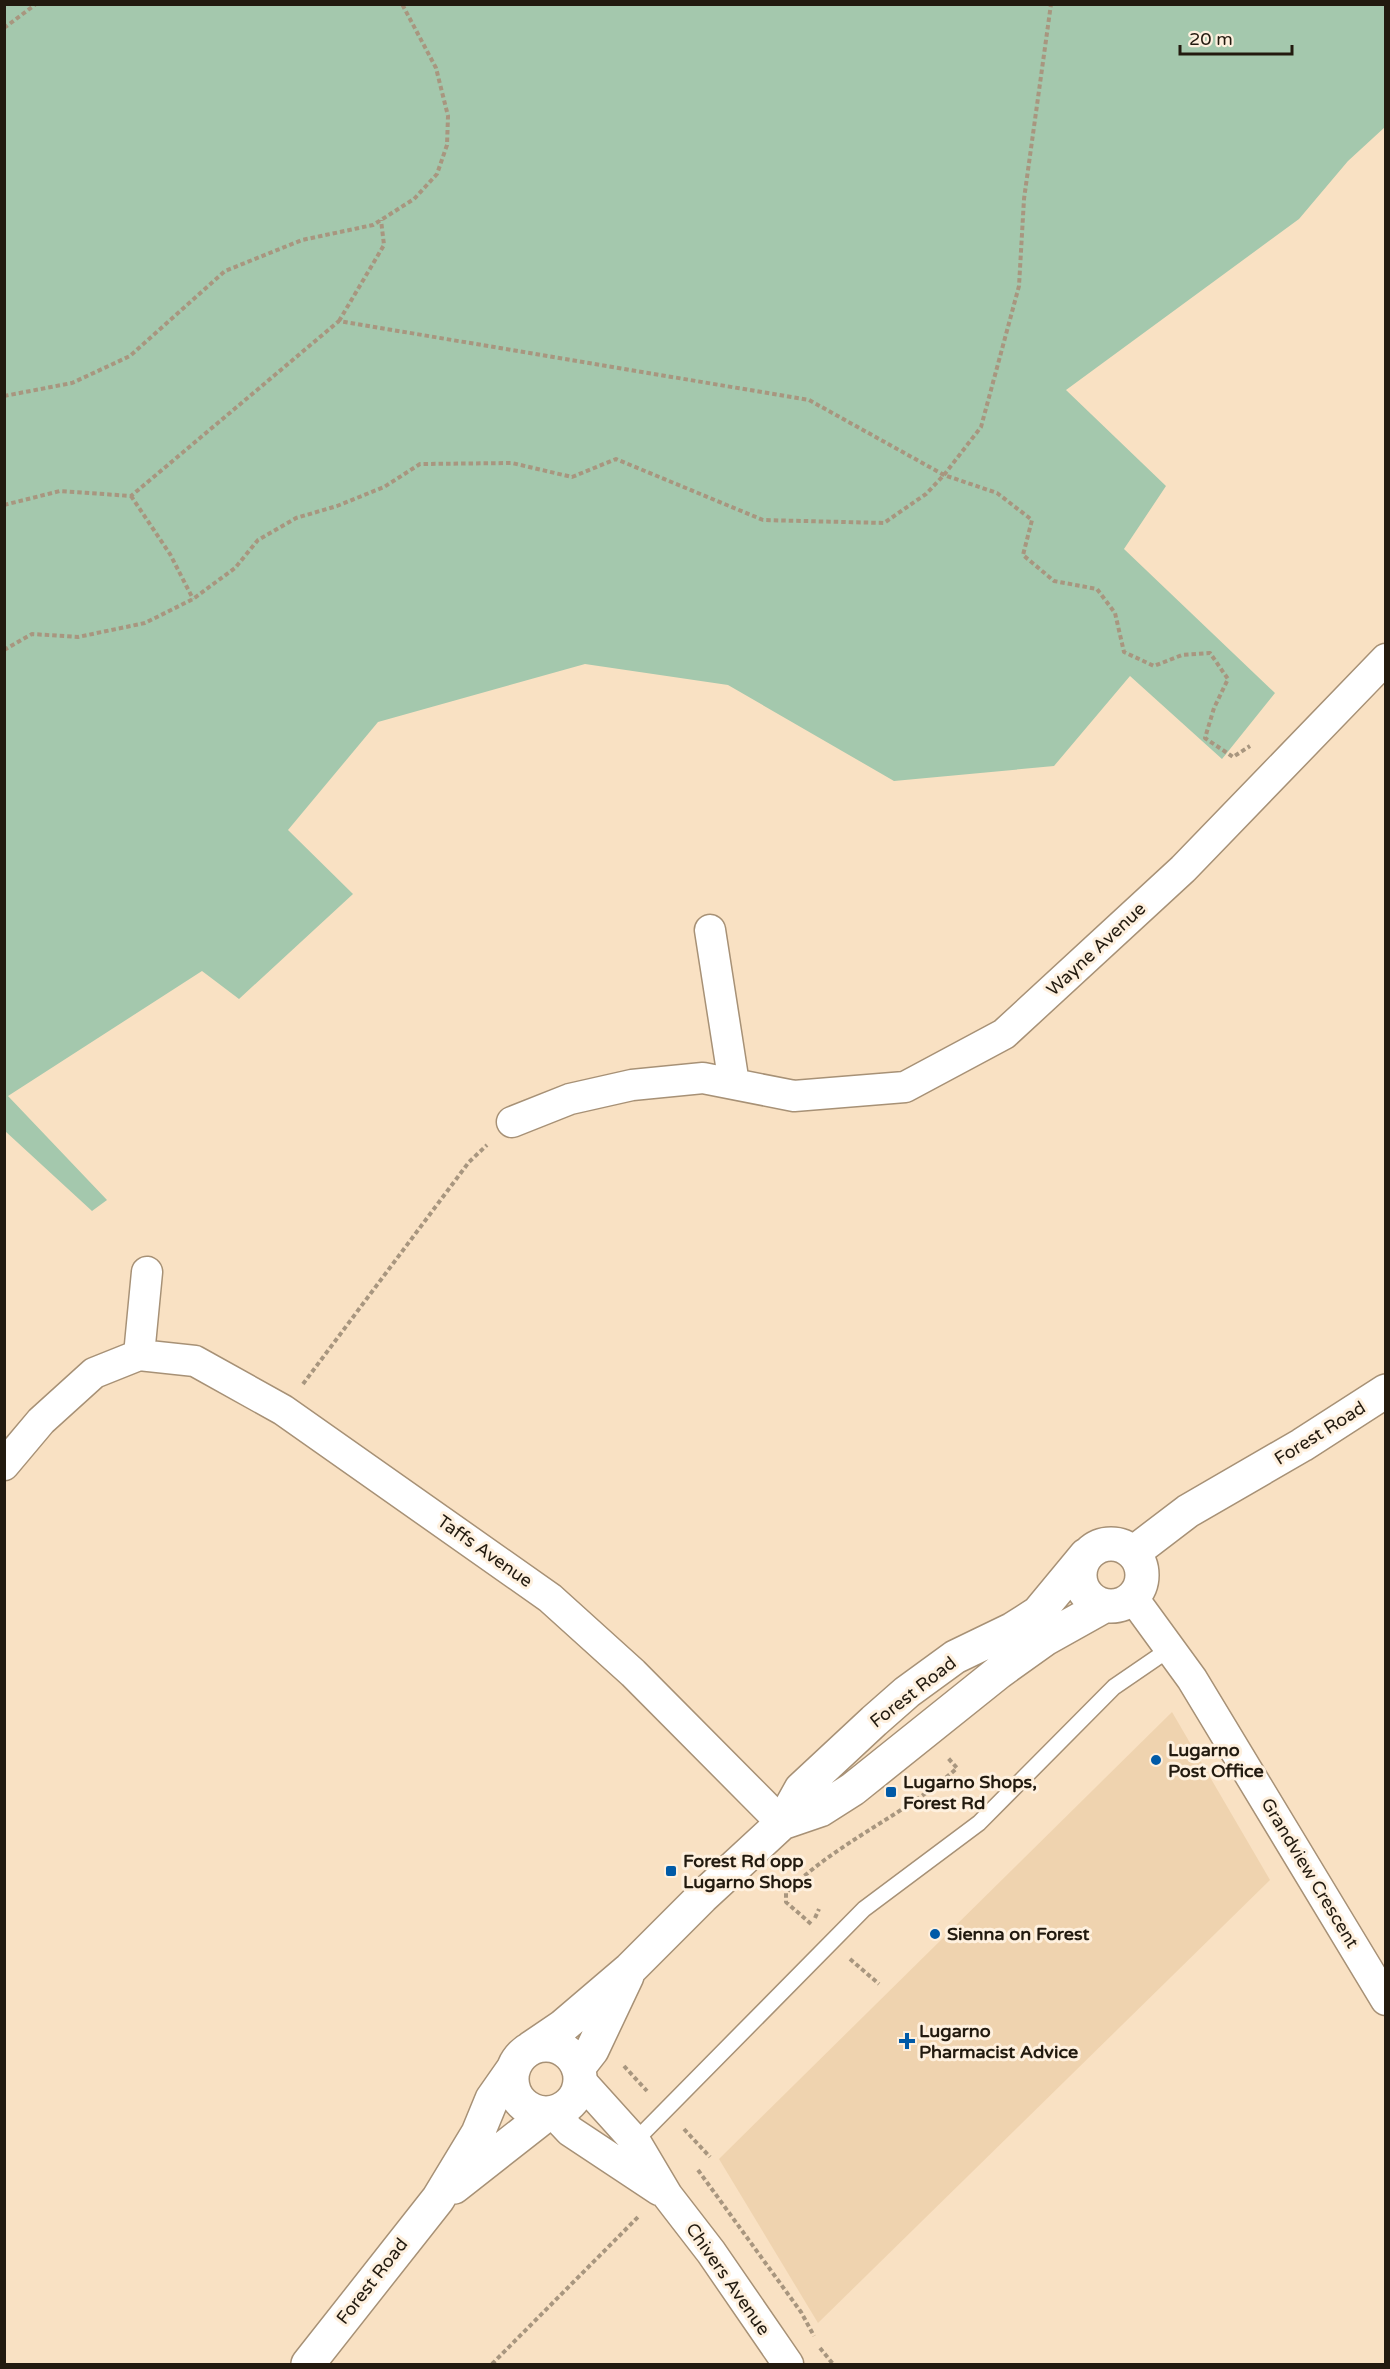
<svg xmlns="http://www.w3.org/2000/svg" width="1390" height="2369" font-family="'Varela Round',sans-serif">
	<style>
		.built { fill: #efd3af }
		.green { fill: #a4c8ad }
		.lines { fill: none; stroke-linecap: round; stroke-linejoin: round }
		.service-casing { stroke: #a79176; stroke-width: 18 }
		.minor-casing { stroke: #a79176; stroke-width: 33 }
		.tertiary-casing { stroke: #a79176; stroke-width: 36 }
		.path { stroke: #a8967f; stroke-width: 4; stroke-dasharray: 4.5 3; stroke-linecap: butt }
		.service { stroke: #fff; stroke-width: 15 }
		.minor { stroke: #fff; stroke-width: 30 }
		.tertiary { stroke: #fff; stroke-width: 33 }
		.poi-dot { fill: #005aa7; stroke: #fef0de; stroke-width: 2 }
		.labels { text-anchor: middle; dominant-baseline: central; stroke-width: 6; stroke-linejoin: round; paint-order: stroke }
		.street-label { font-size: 18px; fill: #221a0f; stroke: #fef0de }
		.poi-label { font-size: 18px; font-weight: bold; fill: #221a0f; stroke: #fef0de; text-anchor: start }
	</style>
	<rect width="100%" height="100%" fill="#f9e1c3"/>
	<!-- built -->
	<path class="built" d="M1172,1712L1270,1880L818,2323L719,2159Z"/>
	<!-- green -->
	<path class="green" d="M4,5H1385V127L1348,161L1299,219L1066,390L1166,486L1124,549L1275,693L1222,759L1130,676L1054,766L894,781L728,685L585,664L378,722L288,830L353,894L239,999L202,971L8,1096L107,1200L92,1211L5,1131Z"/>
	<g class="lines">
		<defs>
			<path id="service" d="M635,2141L864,1909L979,1823L1114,1687L1168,1650"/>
			<path id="minor" d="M710,930L734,1084
				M512,1122L570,1099L632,1085L703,1078L794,1096L905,1087L1004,1034L1183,869L1386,659
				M139,1355L147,1272
				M4,1465L41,1421L94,1373L139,1355L195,1361L283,1410L550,1598L633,1673L782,1823
				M1133,1598L1192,1679L1386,2000
				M580,2080L635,2141L667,2195L711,2252L788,2364
				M553,2113L570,2131L659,2190"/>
			<path id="tertiary" d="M1080 1575a31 31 0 1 1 62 0a31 31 0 1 1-62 0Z
				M1133,1553L1188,1511L1302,1445L1386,1391
				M782,1823L820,1810L853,1789L999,1672L1045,1639L1104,1606
				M512 2079a34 34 0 1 1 68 0a34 34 0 1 1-68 0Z
				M531,2048L562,2027L630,1969L702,1897L782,1823L801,1789L874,1721L907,1692L955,1657L1013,1629L1038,1613L1086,1555
				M578,2068L592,2050L627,1976
				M454,2187L547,2114
				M308,2364L438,2199L478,2133L492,2099L513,2069"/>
		</defs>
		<!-- service casing -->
		<use href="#service" class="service-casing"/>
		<!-- minor casing -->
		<use href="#minor" class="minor-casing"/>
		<!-- tertiary casing -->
		<use href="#tertiary" class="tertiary-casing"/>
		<!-- path -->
		<path class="path" d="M4,28L36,4
			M339,321L384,245L381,220
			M4,396L72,383L130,356L225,271L302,240L373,225L414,199L437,174L447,145L448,116L436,68L402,4
			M131,496L170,554L193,599
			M4,505L60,491L131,496L339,321L809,400L944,475L997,493L1032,520L1023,555L1054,581L1097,589L1115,613L1124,652L1154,666L1182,655L1210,653L1228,679L1214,708L1205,738L1233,757L1250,746
			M4,650L32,634L78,637L145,623L193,599L235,568L258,540L296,518L337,506L384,487L420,464L512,463L572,477L616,459L763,520L884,523L926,494L944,475L981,427L1019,286L1024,199L1051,4
			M303,1384L469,1162L487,1145
			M815,1918L819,1909
			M811,1924L786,1902V1893C836,1842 904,1816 957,1768L948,1758
			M850,1959L879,1984
			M624,2066L647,2091
			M684,2129L710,2157
			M698,2170L801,2312L814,2336
			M820,2348L833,2364
			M492,2364L639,2216"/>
		<!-- service -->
		<use href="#service" class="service"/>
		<!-- minor -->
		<use href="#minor" class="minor"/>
		<!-- tertiary -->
		<use href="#tertiary" class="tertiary"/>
	</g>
	<!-- markers -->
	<g class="poi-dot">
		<circle cx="1156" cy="1760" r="6"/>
		<rect x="885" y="1786" width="12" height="12" rx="3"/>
		<rect x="665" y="1865" width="12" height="12" rx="3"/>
		<circle cx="935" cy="1934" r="6"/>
		<path d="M904 2032h6v6h6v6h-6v6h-6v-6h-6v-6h6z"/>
	</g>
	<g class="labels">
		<!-- street labels -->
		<g class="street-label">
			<text transform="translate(1096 949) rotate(-43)">Wayne Avenue</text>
			<text transform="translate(1320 1433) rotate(-32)">Forest Road</text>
			<text transform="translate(485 1551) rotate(35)">Taffs Avenue</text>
			<text transform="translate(913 1692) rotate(-38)">Forest Road</text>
			<text transform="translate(1310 1873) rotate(59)">Grandview Crescent</text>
			<text transform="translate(728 2279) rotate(55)">Chivers Avenue</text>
			<text transform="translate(372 2281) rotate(-52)">Forest Road</text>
		</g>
		<!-- poi labels -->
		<g class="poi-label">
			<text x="1168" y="1750">Lugarno<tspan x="1168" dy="21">Post Office</tspan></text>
			<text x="903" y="1782">Lugarno Shops,<tspan x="903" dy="21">Forest Rd</tspan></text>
			<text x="683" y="1861">Forest Rd opp<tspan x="683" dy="21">Lugarno Shops</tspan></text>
			<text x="947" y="1934">Sienna on Forest</text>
			<text x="919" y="2031">Lugarno<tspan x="919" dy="21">Pharmacist Advice</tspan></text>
		</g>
	</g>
	<!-- border -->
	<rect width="1390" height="2369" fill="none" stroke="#221a0f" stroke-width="12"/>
	<!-- scale -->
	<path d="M1180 45v9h112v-9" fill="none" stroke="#221a0f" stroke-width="3"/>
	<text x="1189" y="45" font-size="18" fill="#221a0f" stroke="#fef0de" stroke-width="4.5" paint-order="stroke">20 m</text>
</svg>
